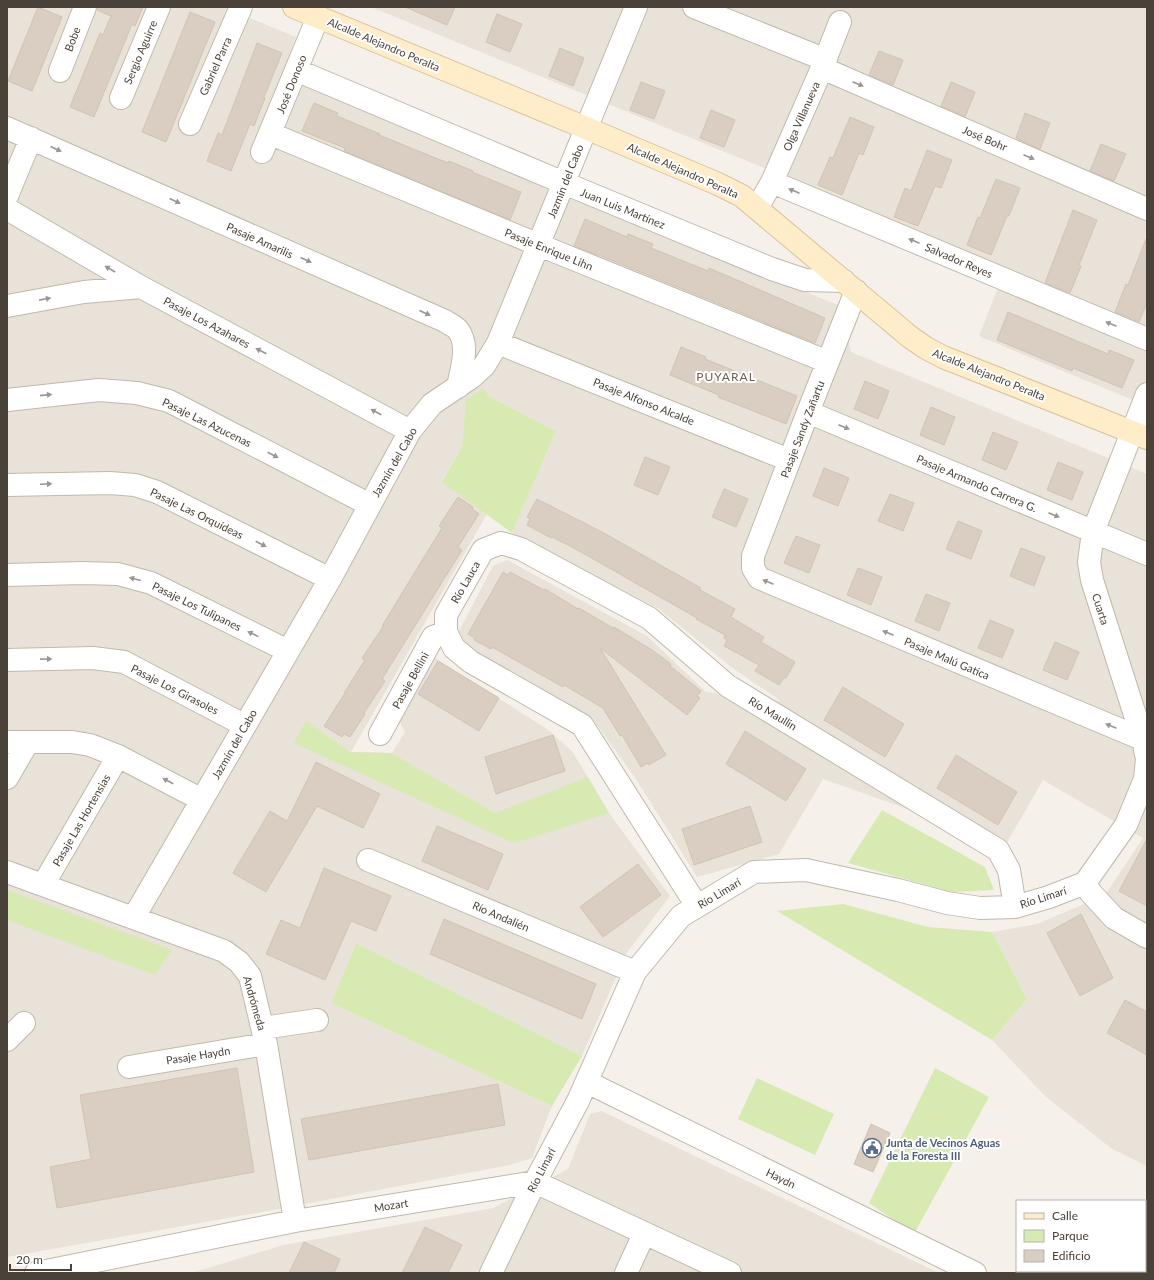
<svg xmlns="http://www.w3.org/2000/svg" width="1154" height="1280" font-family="Lato,sans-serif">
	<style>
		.residential { fill: #e9e2d8 }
		.green { fill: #d6eab2 }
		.building { fill: #dacec2; stroke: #d3c3b2 }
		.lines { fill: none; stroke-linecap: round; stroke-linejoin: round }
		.street-casing { stroke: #c1b8ac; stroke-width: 24 }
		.secondary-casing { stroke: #d9c39b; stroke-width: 24 }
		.street { stroke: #fff; stroke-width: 22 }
		.secondary { stroke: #ffedca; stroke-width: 22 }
		.oneway { fill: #9b9692 }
		.labels { text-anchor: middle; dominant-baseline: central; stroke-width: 4; stroke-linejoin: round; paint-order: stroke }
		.street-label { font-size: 11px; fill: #4a4138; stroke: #fff }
		.service-label { font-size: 11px; font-weight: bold; fill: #4e5e75; stroke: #fff; text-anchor: start }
		.neighbourhood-label { font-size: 12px; letter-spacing: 1px; fill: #6d5e4e; stroke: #fff }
	</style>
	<rect width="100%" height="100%" fill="#f5f1ea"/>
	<!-- residential -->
	<path class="residential" d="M7,7H223L296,37L282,76L576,196L840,306L851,352L1147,474V1166L1112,1149L1045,1096L992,1040L1027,999L992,932L1037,924L1084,904L1107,892L1143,838L1043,780L1006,844L823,779L779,854L697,877L636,779L591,717L466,646L459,631L493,566L507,560L647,636L706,692L781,701L731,667L659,609L512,533L556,431L488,396L466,400L462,446L442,481L487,514L351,752L392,753L405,732L399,720L434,657L547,729L572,751L609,813L670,896L626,954L582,1056L356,943L331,1003L552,1106L532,1158L510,1165L268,1211L7,1257Z
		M371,7H1147V406L979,336L1006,267Z
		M601,1111L939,1273H194L195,1272L283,1245L493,1208L568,1169L590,1114Z"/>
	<!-- green -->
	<path class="green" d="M484,388L488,396L556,431L512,533L442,482L462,446L466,400Z
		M306,721L350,752L391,753L495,813L588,777L609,813L514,843L294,743Z
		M882,810L985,867L994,890L952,892L848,863Z
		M7,890L172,950L155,975L7,920Z
		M843,904L928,927L992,932L1027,999L992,1040L777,911Z
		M356,943L582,1056L552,1106L331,1003Z
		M935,1068L989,1097L914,1234L869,1203Z
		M757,1078L834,1114L815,1155L738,1119Z"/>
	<!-- building -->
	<path class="building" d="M38,7L62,17L32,91L8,81Z
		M97,7H143L135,26L132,24L94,117L70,107L100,33L103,35L111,16L97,10Z
		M405,7H455L447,25Z
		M190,12L215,22L166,142L142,132Z
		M497,14L522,24L510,52L486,42Z
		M257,43L282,53L264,97L265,98L254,126L250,124L231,171L207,161L218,133L222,135Z
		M560,48L584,58L573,86L549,76Z
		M879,51L903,60L893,85L869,75Z
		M641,82L665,91L654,119L630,110Z
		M951,82L975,92L965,117L941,106Z
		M314,103L338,113L337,116L380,134L379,135L448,163L449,161L473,171L472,172L521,192L510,220L344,151L345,148L302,131Z
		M711,110L735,120L724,147L700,138Z
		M1025,113L1050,123L1040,149L1016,138Z
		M850,117L874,127L863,155L859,153L842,195L818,185L830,157L833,158Z
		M1101,144L1126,154L1114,181L1090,171Z
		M927,150L952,160L941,188L935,186L918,226L894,217L905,188L911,191Z
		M996,179L1020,188L1009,216H1007L991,255L967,245L978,217L980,218Z
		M1073,210L1097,220L1079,265L1081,266L1070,293L1045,283Z
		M585,219L627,237L628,234L653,244L651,248L708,271L709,268L825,318L815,343L599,255H598L574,246Z
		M1146,239L1147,303L1139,322L1115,312L1126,284L1128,285Z
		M1008,312L1108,354L1109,350L1134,360L1122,388L1073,368L1072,371L997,340Z
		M681,347L706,357L705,359L797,396L786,424L718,397L719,395L670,375Z
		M865,381L889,391L878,419L854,409Z
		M931,407L955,417L944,445L920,435Z
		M993,432L1018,442L1006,470L982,460Z
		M645,457L670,467L658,495L634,485Z
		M1058,462L1083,472L1072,500L1047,490Z
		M824,468L849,478L838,506L813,496Z
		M724,489L748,499L736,527L712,517Z
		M890,494L914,503L903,531L878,521Z
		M458,497L473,507L472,509L479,514L458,547L462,550L382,679L385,681L364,713L365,714L350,737L344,734L342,737L324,726L345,693H344L365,660L362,658L383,627L382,626L421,562L442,528L439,526Z
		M537,499L602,532L701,588L700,590L735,609L731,617L764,637L761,642L795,662L786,678H784L779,685L755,671L759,665L724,646L727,640L724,638L725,635L696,619L697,618L574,548L552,537L551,538L527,525L530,519L527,517Z
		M958,521L982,531L971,559L946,549Z
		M796,536L820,545L809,573L784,563Z
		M1021,548L1045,557L1034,586L1010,576Z
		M858,568L882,577L871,605L847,595Z
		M503,572L508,575L510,572L544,590L545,589L578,609L579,608L613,628L614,627L652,650L671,664L670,666L701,691L697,696L700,698L687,715L600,648L666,755L649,765L648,763L641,767L622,735L620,736L603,708L564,685L563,687L492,647L491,649L474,640L475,638L468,634Z
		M926,594L950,603L939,631L915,621Z
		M990,620L1014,630L1002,658L978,648Z
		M1055,642L1079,652L1067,680L1043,670Z
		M438,661L499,698L479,731L418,694Z
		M843,687L904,724L885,757L824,720Z
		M745,731L806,769L786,801L726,764Z
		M553,735L565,771L496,794L485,757Z
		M956,755L1017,792L998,825L937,788Z
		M316,762L380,794L363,828L317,806L266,892L233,873L270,811L287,821Z
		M750,806L762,842L694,865L682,829Z
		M437,826L503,854L488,890L422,861Z
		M1147,839V906L1119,891Z
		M638,864L661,895L603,937L580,907Z
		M324,868L391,896L376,931L351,921L325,980L266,954L281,920L300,928Z
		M1081,914L1113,978L1080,996L1047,933Z
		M444,919L596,984L582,1019L430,954Z
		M1125,1000L1147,1012V1055L1107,1033Z
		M237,1068L254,1172L57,1208L50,1167L91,1159L80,1095Z
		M498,1084L505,1125L309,1160L301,1119Z
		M871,1124L890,1133L873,1172L854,1164Z
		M425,1227L462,1245L448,1273H402Z
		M304,1242L340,1259L334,1273H289Z"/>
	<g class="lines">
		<defs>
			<path id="street" d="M694,7L826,60
				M822,68L1147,209
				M296,70L564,183L772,269L805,280L844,281
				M60,71L85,7
				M121,98L159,7
				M190,124L241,7
				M7,128L445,321C449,324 455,326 458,330C470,345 461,370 458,387
				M271,134L539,245L828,362
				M262,152L318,17
				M772,182L1147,339
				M7,196L31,138
				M757,208L772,182L822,68L840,22
				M7,209L141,287L410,431
				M856,291L808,412L753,556V568L759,578L1147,741
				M7,306L84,292L141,287
				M498,343L789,460
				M7,400L99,390L137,393L169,401L370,505
				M808,412L1147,554
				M7,485L110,483L135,485L157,492L330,579
				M7,575L82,573L118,574L151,583L288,651
				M7,660L93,658L124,662L244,725
				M380,734L433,637L446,632
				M7,742H72L90,745L118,756L202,800
				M7,778L28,742
				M368,860L635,972
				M7,872L224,951L239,962L250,976L266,1044L295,1221
				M1085,883L1091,893L1114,918L1147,937
				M43,885L118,756
				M697,906L582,725L471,662L454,648L446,632V615L483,550L501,543L521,549L649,618L728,686L998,850L1009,870L1015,907
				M134,917L330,579L410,431L432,404L472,377L484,366L498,343L636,7
				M263,1028L317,1020
				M7,1040L24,1023
				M129,1067L266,1044
				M587,1082L975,1273
				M36,1273L295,1221L535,1182L730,1273
				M491,1273L535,1182L578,1101L635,972L681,916L754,872L806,870L898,890L947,903L980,908L1015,907L1049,897L1085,883L1126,825L1145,779L1147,759L1143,740L1092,580L1089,562L1093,532L1147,394
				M626,1273L644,1234"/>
			<path id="secondary" d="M294,7L586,128L718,184L742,196L910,337L926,348L943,357L1147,438"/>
		</defs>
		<!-- street casing -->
		<use href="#street" class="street-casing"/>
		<!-- secondary casing -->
		<use href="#secondary" class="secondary-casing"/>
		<!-- street -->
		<use href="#street" class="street"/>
		<!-- secondary -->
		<use href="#secondary" class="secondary"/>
	</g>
	<!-- one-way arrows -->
	<defs><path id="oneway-solid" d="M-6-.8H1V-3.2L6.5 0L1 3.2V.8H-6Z"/></defs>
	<g class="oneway">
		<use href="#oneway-solid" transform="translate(858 84) rotate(23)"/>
		<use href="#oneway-solid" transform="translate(56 149) rotate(24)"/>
		<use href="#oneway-solid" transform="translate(1029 157) rotate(23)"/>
		<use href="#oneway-solid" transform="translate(794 191) rotate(-157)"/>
		<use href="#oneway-solid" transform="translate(175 201) rotate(24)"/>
		<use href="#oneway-solid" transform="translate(914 241) rotate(-157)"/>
		<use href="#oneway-solid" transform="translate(306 260) rotate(24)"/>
		<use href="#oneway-solid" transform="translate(110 269) rotate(-150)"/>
		<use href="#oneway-solid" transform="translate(45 299) rotate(-11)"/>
		<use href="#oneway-solid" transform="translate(425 313) rotate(24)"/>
		<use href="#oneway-solid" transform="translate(1111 324) rotate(-157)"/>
		<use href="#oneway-solid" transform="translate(261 351) rotate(-152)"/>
		<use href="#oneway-solid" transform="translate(46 395) rotate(-6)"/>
		<use href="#oneway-solid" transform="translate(376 412) rotate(-152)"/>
		<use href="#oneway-solid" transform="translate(844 427) rotate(23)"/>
		<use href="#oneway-solid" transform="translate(273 455) rotate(27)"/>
		<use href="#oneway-solid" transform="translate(46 484) rotate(-2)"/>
		<use href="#oneway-solid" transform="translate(1054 515) rotate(23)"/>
		<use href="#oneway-solid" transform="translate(261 544) rotate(27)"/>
		<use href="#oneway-solid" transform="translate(135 579) rotate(-165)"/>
		<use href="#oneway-solid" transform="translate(768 582) rotate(-157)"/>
		<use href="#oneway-solid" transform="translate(888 633) rotate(-157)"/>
		<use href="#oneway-solid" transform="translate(253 634) rotate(-154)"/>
		<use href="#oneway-solid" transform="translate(46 659) rotate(-1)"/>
		<use href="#oneway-solid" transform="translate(1111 726) rotate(-157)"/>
		<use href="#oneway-solid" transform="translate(168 781) rotate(-152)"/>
	</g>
	<!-- icons -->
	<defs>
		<symbol id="civic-ring" viewBox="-11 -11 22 22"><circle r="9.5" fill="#fff" stroke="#5c6f8a" stroke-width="1.5"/><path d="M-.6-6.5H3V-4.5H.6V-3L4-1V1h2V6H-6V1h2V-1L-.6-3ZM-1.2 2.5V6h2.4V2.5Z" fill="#5c6f8a"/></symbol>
	</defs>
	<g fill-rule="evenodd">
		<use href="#civic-ring" x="861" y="1137" width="22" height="22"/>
	</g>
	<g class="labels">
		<!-- street labels -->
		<g class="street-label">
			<text transform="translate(72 39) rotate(-69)">Bobe</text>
			<text transform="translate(384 44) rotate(23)">Alcalde Alejandro Peralta</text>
			<text transform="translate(140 52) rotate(-67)">Sergio Aguirre</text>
			<text transform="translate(215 66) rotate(-66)">Gabriel Parra</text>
			<text transform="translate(291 84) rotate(-68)">José Donoso</text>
			<text transform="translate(801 116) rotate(-66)">Olga Villanueva</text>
			<text transform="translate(985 138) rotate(23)">José Bohr</text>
			<text transform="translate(683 170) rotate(24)">Alcalde Alejandro Peralta</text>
			<text transform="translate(565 181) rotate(-68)">Jazmín del Cabo</text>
			<text transform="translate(623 208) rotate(22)">Juan Luis Martínez</text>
			<text transform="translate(260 240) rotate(24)">Pasaje Amarilis</text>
			<text transform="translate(549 249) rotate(22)">Pasaje Enrique Lihn</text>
			<text transform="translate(959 260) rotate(23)">Salvador Reyes</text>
			<text transform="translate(207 322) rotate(28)">Pasaje Los Azahares</text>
			<text transform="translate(989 374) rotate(22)">Alcalde Alejandro Peralta</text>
			<text transform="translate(644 401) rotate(22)">Pasaje Alfonso Alcalde</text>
			<text transform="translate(207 422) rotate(26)">Pasaje Las Azucenas</text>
			<text transform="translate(802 429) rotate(-69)">Pasaje Sandy Zañartu</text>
			<text transform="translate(394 462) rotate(-60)">Jazmín del Cabo</text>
			<text transform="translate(977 483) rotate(23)">Pasaje Armando Carrera G.</text>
			<text transform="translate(197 513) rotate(26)">Pasaje Las Orquídeas</text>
			<text transform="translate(465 582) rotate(-60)">Río Lauca</text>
			<text transform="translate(197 606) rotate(26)">Pasaje Los Tulipanes</text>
			<text transform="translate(1101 609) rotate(72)">Cuarta</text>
			<text transform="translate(947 658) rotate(23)">Pasaje Malú Gatica</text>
			<text transform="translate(410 680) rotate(-61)">Pasaje Bellini</text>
			<text transform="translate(175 689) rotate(27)">Pasaje Los Girasoles</text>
			<text transform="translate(773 713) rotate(31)">Río Maullin</text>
			<text transform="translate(234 744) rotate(-60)">Jazmín del Cabo</text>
			<text transform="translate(81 820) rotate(-60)">Pasaje Las Hortensias</text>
			<text transform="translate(719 893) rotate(-31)">Río Limarí</text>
			<text transform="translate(1043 897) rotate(-18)">Río Limarí</text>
			<text transform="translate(501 916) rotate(23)">Río Andalién</text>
			<text transform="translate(255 1003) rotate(74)">Andrómeda</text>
			<text transform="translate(198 1055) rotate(-9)">Pasaje Haydn</text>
			<text transform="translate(541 1170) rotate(-63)">Río Limarí</text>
			<text transform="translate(781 1178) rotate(26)">Haydn</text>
			<text transform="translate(391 1205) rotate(-9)">Mozart</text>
		</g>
		<!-- service labels -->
		<g class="service-label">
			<text x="886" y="1142">Junta de Vecinos Aguas<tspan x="886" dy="13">de la Foresta III</tspan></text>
		</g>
		<!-- neighbourhood labels -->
		<g class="neighbourhood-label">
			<text x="726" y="376">PUYARAL</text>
		</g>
	</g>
	<!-- border -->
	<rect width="1154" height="1280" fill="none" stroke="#4a4138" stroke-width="16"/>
	<!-- legend -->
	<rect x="1016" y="1200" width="130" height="72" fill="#ffffff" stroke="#b7b3af"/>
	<rect x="1024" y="1213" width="20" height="6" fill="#ffedca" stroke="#b7b3af"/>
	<text x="1052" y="1220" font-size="12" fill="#4a4138">Calle</text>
	<rect x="1024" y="1230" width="20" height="12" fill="#d6eab2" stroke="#b7b3af"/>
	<text x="1052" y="1240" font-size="12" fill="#4a4138">Parque</text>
	<rect x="1024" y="1250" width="20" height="12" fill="#dacec2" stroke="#b7b3af"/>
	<text x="1052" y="1260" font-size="12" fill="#4a4138">Edificio</text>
	<!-- scale -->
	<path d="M10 1264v6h61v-6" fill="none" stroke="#4a4138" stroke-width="2"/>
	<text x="16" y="1264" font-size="12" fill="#4a4138" stroke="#ffffff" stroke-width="3" paint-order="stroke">20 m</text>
</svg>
